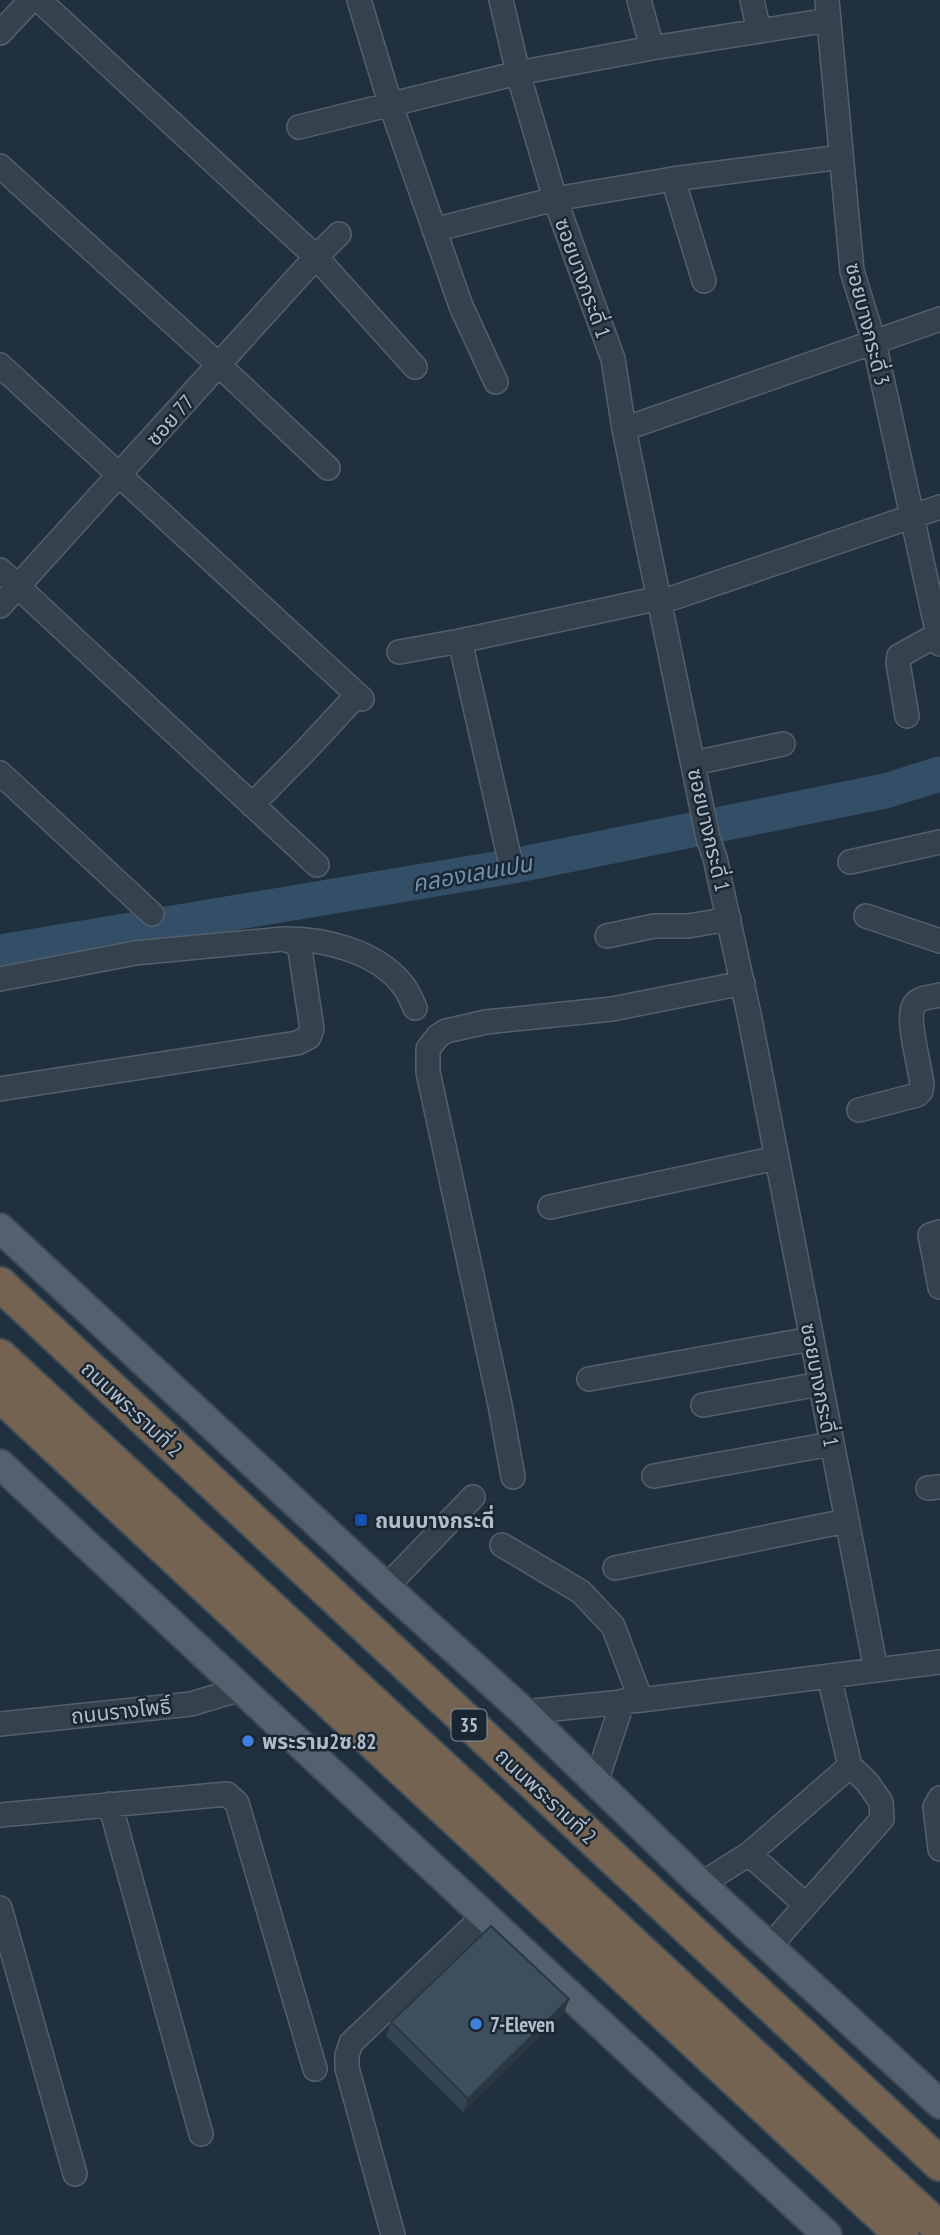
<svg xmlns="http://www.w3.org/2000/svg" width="940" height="2235" font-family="'PT Sans Narrow','Noto Sans Thai',sans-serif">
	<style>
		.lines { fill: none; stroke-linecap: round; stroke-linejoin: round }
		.river { stroke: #334e67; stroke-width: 35 }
		.minor-casing { stroke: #53606c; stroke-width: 26 }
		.major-casing { stroke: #3e4b57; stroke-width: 32 }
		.highway-casing { stroke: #404d59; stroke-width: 37 }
		.minor { stroke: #35424e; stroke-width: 23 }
		.major { stroke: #53616e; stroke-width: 28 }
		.highway { stroke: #756351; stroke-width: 33 }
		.wall { fill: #344450 }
		.shaded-wall { fill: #2b3741 }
		.building { fill: #3d4f5d; stroke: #2b3741; stroke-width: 2 }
		.transit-dot { fill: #1a4fb4; stroke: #1a2733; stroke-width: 2.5 }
		.shop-dot { fill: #3f7fe0; stroke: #1a2733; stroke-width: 2.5 }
		.labels { text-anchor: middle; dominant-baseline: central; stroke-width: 5; stroke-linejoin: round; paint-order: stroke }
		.shield { fill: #1a2733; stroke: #84909c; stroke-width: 2 }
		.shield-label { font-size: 19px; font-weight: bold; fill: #b1bdc9 }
		.street-label { font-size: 21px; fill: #b1bdc9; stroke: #1a2733 }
		.poi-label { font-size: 21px; font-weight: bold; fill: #b1bdc9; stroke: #1a2733; text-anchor: start }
		.water-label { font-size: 23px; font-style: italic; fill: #6e91af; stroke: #1a2733 }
	</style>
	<rect width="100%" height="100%" fill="#21303e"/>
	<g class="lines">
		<!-- river -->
		<path class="river" d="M0,952L513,866L885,791L940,774"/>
		<defs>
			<path id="minor" d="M39,0L316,257L415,367
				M359,0L390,103L461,306L496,382
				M501,0L518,73L555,199L613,359L624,429L708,838L715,858L750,1019L876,1670
				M639,0L652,48
				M752,0L759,31
				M827,0L852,271L874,342L940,644
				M0,33L31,0
				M299,127L518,73L652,48L829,20
				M0,166L219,365L328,468
				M673,179L704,281
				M434,230L555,199L673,179L841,157
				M0,365L362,699
				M624,429L940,319
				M0,570L317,865
				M661,602L940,507
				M0,606L316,257L339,234
				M460,641L509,856
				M399,652L460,641L660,598
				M907,716L898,663L899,656L937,635
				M694,763L783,744
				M0,773L152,914
				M252,805L307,749L357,695
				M850,862L940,842
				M866,916L940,941
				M607,936L654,926H688L729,919
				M283,939C322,938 376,951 402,984C408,991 411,999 415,1008
				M0,979L135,953L283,939L295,943L300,950L312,1029L309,1037L297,1043L0,1089
				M859,1110L917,1095L921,1091L922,1084C920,1067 906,1018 914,1005C919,997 932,997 940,995
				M550,1207L777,1158
				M940,1232L930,1235L940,1287
				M589,1379L811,1339
				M703,1405L820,1384
				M654,1476L831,1444
				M513,1477L500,1405L428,1072V1049L438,1036L446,1031L486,1022L612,1009L743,983
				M928,1488L940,1487
				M502,1545L581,1592L613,1626L641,1700
				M615,1568L846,1521
				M386,1587L473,1497
				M829,1676L850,1766
				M524,1712L641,1700L940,1662
				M0,1724L191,1704L241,1689
				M596,1782L623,1701
				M940,1798L935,1807L940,1849
				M110,1804L201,2134
				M0,1815L227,1794L237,1803L315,2069
				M749,1854L806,1905
				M701,1884L749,1854L850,1766L867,1782L881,1802L882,1819L769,1947
				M0,1908L75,2174
				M393,2235L347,2068V2055L351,2043L485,1915"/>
			<path id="major" d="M0,1228L386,1587L524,1712L701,1884L940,2104
				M0,1464L827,2235"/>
			<path id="highway" d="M0,1284L940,2164
				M0,1356L940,2229
				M0,1395L902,2235"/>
		</defs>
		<!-- minor casing -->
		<use href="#minor" class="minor-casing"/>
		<!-- major casing -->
		<use href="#major" class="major-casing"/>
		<!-- highway casing -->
		<use href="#highway" class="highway-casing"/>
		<!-- minor -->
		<use href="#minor" class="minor"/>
		<!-- major -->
		<use href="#major" class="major"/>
		<!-- highway -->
		<use href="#highway" class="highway"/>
	</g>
	<!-- wall -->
	<path class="wall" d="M564,2013L463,2112L386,2036L391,2022Z"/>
	<!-- shaded-wall -->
	<path class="shaded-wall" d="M569,1999L564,2013L463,2112L468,2099Z"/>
	<!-- building -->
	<path class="building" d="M491,1926L569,1999L468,2099L391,2022Z"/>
	<!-- markers -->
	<rect class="transit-dot" x="354" y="1513" width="14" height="14" rx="3.5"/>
	<g class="shop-dot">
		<circle cx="248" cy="1741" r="7"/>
		<circle cx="476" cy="2024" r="7"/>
	</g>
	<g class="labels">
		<!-- shield labels -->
		<rect class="shield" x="451.5" y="1709.5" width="35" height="31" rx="5"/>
		<g class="shield-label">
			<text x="469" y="1725">35</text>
		</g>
		<!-- street labels -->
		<g class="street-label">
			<text transform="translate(583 278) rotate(70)">ซอยบางกระดี่ 1</text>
			<text transform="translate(868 324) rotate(76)">ซอยบางกระดี่ 3</text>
			<text transform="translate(170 420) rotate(-48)">ซอย 77</text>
			<text transform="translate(709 830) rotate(77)">ซอยบางกระดี่ 1</text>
			<text transform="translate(820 1385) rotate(79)">ซอยบางกระดี่ 1</text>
			<text transform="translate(132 1409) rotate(43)">ถนนพระรามที่ 2</text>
			<text transform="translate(121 1711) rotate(-6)">ถนนรางโพธิ์</text>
			<text transform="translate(546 1796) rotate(43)">ถนนพระรามที่ 2</text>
		</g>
		<!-- poi labels -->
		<g class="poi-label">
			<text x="375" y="1520">ถนนบางกระดี่</text>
			<text x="262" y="1741">พระราม2ซ.82</text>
			<text x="490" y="2024">7-Eleven</text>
		</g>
		<!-- water labels -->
		<g class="water-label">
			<text transform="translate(472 873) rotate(-10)">คลองเลนเปน</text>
		</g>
	</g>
</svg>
